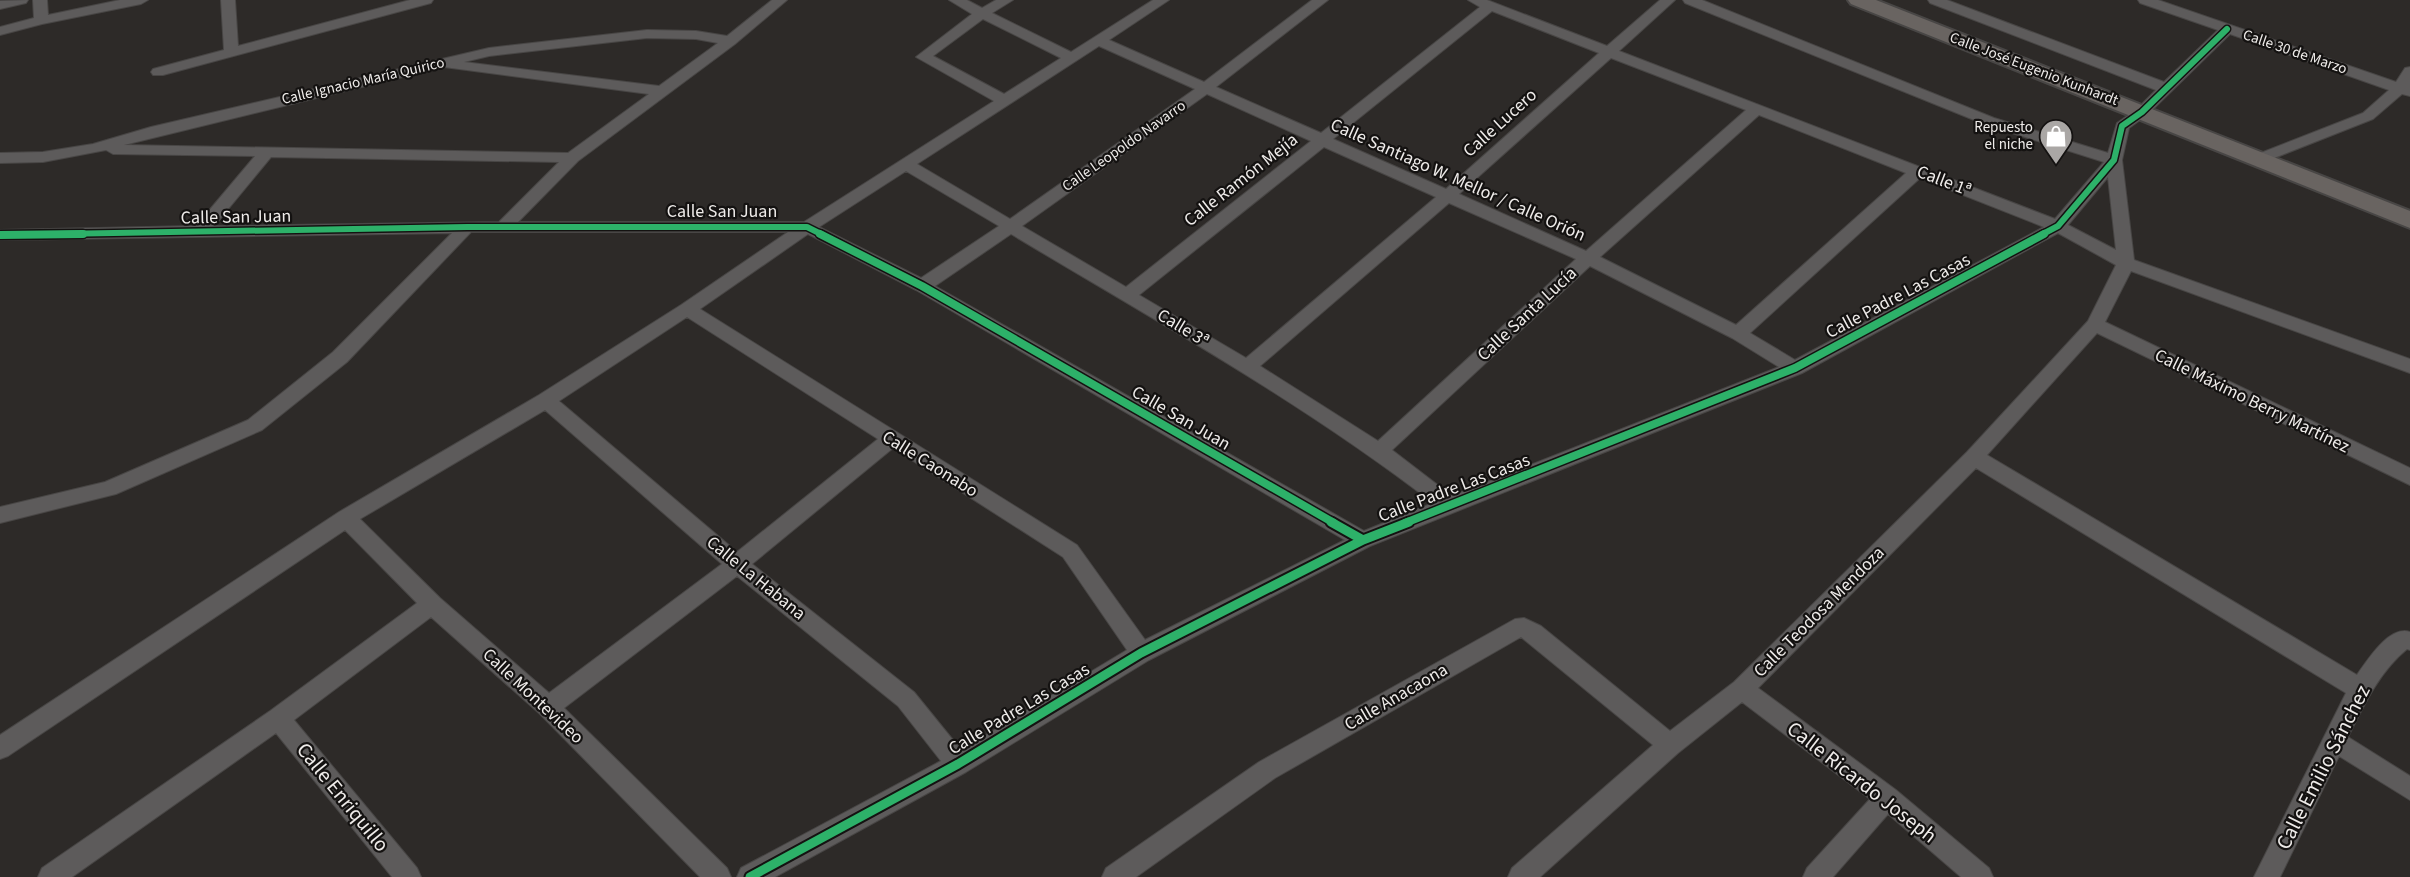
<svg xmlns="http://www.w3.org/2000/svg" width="2410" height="877" font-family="'Source Sans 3',sans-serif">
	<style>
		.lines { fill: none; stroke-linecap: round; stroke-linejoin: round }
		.street-casing { stroke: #484645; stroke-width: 2 }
		.secondary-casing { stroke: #484645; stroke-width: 4 }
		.street { fill: #5d5b5b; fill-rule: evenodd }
		.secondary { fill: #696461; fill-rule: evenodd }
		.cycleway-far2-casing { stroke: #141211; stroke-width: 9 }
		.cycleway-far1-casing { stroke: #141211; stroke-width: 11 }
		.cycleway-casing { stroke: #141211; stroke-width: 13 }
		.cycleway-far2 { stroke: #2db169; stroke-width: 6 }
		.cycleway-far1 { stroke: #2db169; stroke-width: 8 }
		.cycleway { stroke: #2db169; stroke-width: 9 }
		.labels { text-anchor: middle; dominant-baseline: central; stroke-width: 4.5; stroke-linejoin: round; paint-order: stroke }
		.far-street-label { font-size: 15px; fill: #eeebe9; stroke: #141211 }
		.far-poi-label { font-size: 15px; fill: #eeebe9; stroke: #141211; text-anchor: end }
		.street-label { font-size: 18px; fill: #eeebe9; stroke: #141211 }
		.near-street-label { font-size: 21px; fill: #eeebe9; stroke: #141211 }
	</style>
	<rect width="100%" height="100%" fill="#2d2a28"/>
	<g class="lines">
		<defs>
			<path id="street" d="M28,0L26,3L0,9V1Z
				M33,0H47L48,15L120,0H148L141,4L42,24L0,35V27L34,18Z
				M221,0H235L238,46L410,0H433L431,3L163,75H153L151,72L153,69L224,50Z
				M772,0H787L735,44L578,161L518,222H804L994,101L916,57L972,14L949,0H967L982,8L996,0H1013L992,13L1071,52L1153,0H1169L1109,40L1204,82L1312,0H1328L1216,87L1321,133L1480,7L1468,0H1487L1607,46L1660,0H1675L1619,51L2055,219L2104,162L1984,124L1685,3L1683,0H1702L1994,118L2108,153L2117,123L2137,109L2156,90L1930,3L1928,0H1947L2164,82L2218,30L2140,3L2138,0H2158L2396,82L2405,68L2410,67V96L2402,94L2373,119L2259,164L2251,159L2253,156L2363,113L2389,90L2230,34L2147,115L2129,128L2122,160L2134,260L2410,359V373L2131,271L2105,322L2410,468V485L2097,333L1987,455L2357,675C2367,661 2389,625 2410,632V650L2407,649C2379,672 2364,705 2348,737L2410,776V800L2339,756L2280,877H2254L2346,693L1976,468L1758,688L1896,790L1989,868L1993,877H1961L1888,814L1833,877H1803L1807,868L1870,799L1742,702L1678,753L1540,877H1508L1512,868L1653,745L1521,637L1275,778L1136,877H1102L1106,868L1259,762L1515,619L1524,618L1541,626L1670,731L1734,682L1967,452L2088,321L2116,265L2058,233L1802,373L1370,546L1149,660L966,772L775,877H737L741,868L941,761L898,706L737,576L564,708L727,868L731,877H700L540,714L431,617L294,720L417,868L421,877H392L276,733L72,877H38L42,868L270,711L417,603L345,530L8,756L0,759V735L339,512L539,395L681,305L788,232H471L347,362L262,430L116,494L0,523V507L105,482L248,420L333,352L452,233L0,240V230L196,226L255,156L113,154L106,150L43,162L0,163V153L43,152L93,144L151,127L489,48L647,30L696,31L727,36ZM1492,11L1599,53L1446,189L1333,139ZM983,19L1061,58L1004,94L933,56ZM647,38L696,39L718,43L659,86L464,62L489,56ZM1099,46L1195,89L1010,219L917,164ZM1611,58L1746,110L1586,251L1459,194ZM444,67L649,94L568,153L124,145ZM1207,94L1311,141L1126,287L1022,226ZM1759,115L1906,173L1736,325L1600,257ZM1324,147L1436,197L1246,358L1139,295ZM271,157L559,162L499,222L214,226ZM906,171L999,226L921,278L819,227ZM2108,177L2116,250L2068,225ZM1920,178L2044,227L1795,360L1750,333ZM1449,203L1576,259L1378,441L1260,366ZM808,234L916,290L1345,540L1145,640L1077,545L700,309ZM1011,234C1154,320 1301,401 1433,503L1364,531L935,286ZM1590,266L1732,338L1779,367L1452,496L1392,450ZM687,317L878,439L737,552L559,401ZM545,410L722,564L549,693L440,598L360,519ZM893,448L1063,557L1127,650L961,750L914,692L752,564Z"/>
			<path id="secondary" d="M1848,0H1876L2410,211V228L1851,4Z"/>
		</defs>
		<!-- street casing -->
		<use href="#street" class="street-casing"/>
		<!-- secondary casing -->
		<use href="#secondary" class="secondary-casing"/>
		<!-- street -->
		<use href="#street" class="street"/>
		<!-- secondary -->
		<use href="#secondary" class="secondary"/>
		<defs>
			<path id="cycleway-far2" d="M0,235L467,227H807L823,235
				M2041,235L2058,226L2114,160L2122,126L2142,112L2227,29"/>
			<path id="cycleway-far1" d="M820,234L922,286L1334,523
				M0,235L83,234
				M1405,523L1795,368L2044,234"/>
			<path id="cycleway" d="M1331,522L1363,540
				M750,877L958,764L1141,653L1363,540L1409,522"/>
		</defs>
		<!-- cycleway-far2 casing -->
		<use href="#cycleway-far2" class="cycleway-far2-casing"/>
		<!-- cycleway-far1 casing -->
		<use href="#cycleway-far1" class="cycleway-far1-casing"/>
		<!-- cycleway casing -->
		<use href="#cycleway" class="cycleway-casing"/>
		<!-- cycleway-far2 -->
		<use href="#cycleway-far2" class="cycleway-far2"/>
		<!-- cycleway-far1 -->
		<use href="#cycleway-far1" class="cycleway-far1"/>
		<!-- cycleway -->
		<use href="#cycleway" class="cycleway"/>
	</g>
	<!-- icons -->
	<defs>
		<symbol id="shop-pin" viewBox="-11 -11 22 30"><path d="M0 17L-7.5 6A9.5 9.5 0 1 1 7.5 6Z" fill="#aaa7a5" stroke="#141211"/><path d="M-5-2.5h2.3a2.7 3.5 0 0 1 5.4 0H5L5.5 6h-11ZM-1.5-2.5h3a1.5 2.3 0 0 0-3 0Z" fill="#fff"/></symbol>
	</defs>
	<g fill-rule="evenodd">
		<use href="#shop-pin" x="2037" y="117" width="38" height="52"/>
	</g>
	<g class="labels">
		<!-- far-street labels -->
		<g class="far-street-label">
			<text transform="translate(2295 52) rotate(19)">Calle 30 de Marzo</text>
			<text transform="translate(2034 69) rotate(21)">Calle José Eugenio Kunhardt</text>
			<text transform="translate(363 81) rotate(-13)">Calle Ignacio María Quirico</text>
			<text transform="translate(1124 146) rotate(-35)">Calle Leopoldo Navarro</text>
		</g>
		<!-- far-poi labels -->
		<g class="far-poi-label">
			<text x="2033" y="127">Repuesto<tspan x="2033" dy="17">el niche</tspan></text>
		</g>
		<!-- street labels -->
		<g class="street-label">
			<text transform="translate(1500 123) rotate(-42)">Calle Lucero</text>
			<text transform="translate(1241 180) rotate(-38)">Calle Ramón Mejía</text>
			<text transform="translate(1458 180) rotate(24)">Calle Santiago W. Mellor / Calle Orión</text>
			<text transform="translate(1944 181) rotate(21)">Calle 1ª</text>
			<text x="722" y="211">Calle San Juan</text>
			<text transform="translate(236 217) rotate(-1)">Calle San Juan</text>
			<text transform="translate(1898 296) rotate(-28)">Calle Padre Las Casas</text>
			<text transform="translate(1527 314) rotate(-43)">Calle Santa Lucía</text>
			<text transform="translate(1183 328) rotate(31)">Calle 3ª</text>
			<text transform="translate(2252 401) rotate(26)">Calle Máximo Berry Martínez</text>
			<text transform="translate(1181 418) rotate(30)">Calle San Juan</text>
			<text transform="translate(930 464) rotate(32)">Calle Caonabo</text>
			<text transform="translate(1454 488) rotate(-21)">Calle Padre Las Casas</text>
			<text transform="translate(756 578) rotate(39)">Calle La Habana</text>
			<text transform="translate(1819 612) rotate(-45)">Calle Teodosa Mendoza</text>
			<text transform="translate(533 696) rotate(43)">Calle Montevideo</text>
			<text transform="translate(1396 697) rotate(-30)">Calle Anacaona</text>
			<text transform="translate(1019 709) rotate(-31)">Calle Padre Las Casas</text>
		</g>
		<!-- near-street labels -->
		<g class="near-street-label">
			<text transform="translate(2323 767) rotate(-63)">Calle Emilio Sánchez</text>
			<text transform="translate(1862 782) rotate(38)">Calle Ricardo Joseph</text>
			<text transform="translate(343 797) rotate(51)">Calle Enriquillo</text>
		</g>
	</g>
</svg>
